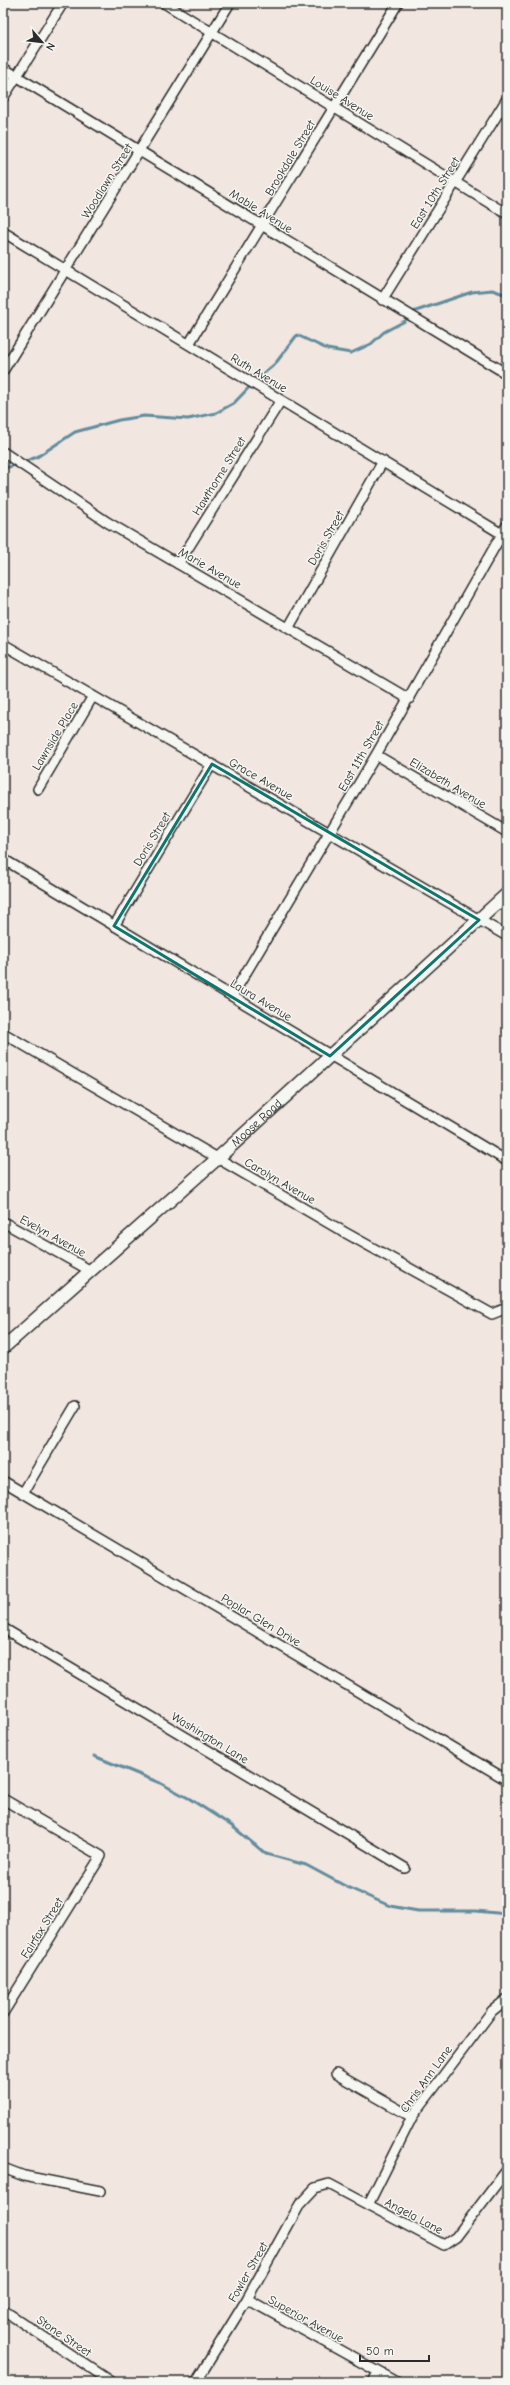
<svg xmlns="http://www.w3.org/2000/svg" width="510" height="2385" font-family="'Comic Neue',sans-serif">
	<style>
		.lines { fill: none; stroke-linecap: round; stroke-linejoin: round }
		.stream { stroke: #628c9d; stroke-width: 3 }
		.minor-casing { stroke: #2b2b2b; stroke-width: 12 }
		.tertiary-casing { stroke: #2b2b2b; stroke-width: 15 }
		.minor { stroke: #f6f6f2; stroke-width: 9 }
		.tertiary { stroke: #f6f6f2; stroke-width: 12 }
		.marked { fill: none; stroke: #0f766e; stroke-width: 3; stroke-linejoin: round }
		.labels { text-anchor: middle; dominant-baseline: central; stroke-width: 3; stroke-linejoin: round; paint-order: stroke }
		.street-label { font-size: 12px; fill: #2b2b2b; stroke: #f6f6f2 }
	</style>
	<rect width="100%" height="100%" fill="#f1e6e0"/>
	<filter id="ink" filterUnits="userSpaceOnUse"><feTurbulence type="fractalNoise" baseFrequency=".025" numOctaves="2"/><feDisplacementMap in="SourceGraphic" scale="8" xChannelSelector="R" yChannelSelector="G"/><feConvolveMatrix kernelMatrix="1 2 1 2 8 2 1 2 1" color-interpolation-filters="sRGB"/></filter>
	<g filter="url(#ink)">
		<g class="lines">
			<!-- stream -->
			<path class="stream" d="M413,312L472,292L492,290L507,295
				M3,469L37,457L75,432L119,420L144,416L188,419L216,413L234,403L258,378L275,364L297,335L327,349L351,353L371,344L384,332L405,321
				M94,1756L160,1783L190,1799L232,1826L266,1854L306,1865L347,1887L390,1906L418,1911H476L507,1914"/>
			<defs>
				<path id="minor" d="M164,3L507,214
					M3,68L507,374
					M3,98L63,3
					M3,232L502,534
					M382,300L507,99
					M189,344L398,3
					M3,371L230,3
					M3,452L107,522L409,699
					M178,564L281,400
					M289,627L383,461
					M3,644L507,936
					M376,755L507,832
					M38,789L93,696
					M3,859L507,1161
					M114,926L212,764
					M232,996L376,755L507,525
					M3,1033L344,1232L492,1314L507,1308
					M3,1222L91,1271
					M3,1481L507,1780
					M23,1493L75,1406
					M3,1628L405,1868
					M3,1799L101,1856L3,2013
					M336,2074L412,2117
					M3,2168L24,2176L100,2191
					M368,2205L412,2117L492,2011L507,1999
					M247,2299L397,2382
					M3,2310L112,2382
					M196,2382L247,2299L300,2204L315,2188L329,2184L444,2245L456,2237L507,2170
					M373,2382L378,2372"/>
				<g id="tertiary">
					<path id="s1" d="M3,1348L218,1158L507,894"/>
				</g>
			</defs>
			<!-- minor casing -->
			<use href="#minor" class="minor-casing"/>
			<!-- tertiary casing -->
			<use href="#tertiary" class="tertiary-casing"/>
			<!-- minor -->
			<use href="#minor" class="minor"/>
			<!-- tertiary -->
			<use href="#tertiary" class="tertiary"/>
		</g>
	</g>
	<!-- marked area -->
	<path class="marked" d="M212,764L479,920L330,1056L114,926Z"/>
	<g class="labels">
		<!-- street labels -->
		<g class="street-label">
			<text transform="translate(342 98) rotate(32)">Louise Avenue</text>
			<text transform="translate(290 158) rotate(-59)">Brookdale Street</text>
			<text transform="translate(107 181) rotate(-58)">Woodlawn Street</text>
			<text transform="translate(435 193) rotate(-58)">East 10th Street</text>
			<text transform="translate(261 211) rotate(32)">Mable Avenue</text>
			<text transform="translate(259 373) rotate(31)">Ruth Avenue</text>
			<text transform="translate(219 476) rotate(-58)">Hawthorne Street</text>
			<text transform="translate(326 538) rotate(-60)">Doris Street</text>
			<text transform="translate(210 568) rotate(30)">Marie Avenue</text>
			<text transform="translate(55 736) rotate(-59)">Lawnside Place</text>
			<text transform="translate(361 756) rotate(-60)">East 11th Street</text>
			<text transform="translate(261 779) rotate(30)">Grace Avenue</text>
			<text transform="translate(448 783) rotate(31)">Elizabeth Avenue</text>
			<text transform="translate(152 839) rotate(-59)">Doris Street</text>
			<text transform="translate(261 1000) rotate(31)">Laura Avenue</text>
			<text stroke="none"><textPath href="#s1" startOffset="339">Moose Road</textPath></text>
			<text transform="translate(280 1181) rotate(30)">Carolyn Avenue</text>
			<text transform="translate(53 1236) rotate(29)">Evelyn Avenue</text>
			<text transform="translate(261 1620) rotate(31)">Poplar Glen Drive</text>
			<text transform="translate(210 1738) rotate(31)">Washington Lane</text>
			<text transform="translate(42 1928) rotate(-58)">Fairfax Street</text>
			<text transform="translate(426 2079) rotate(-54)">Chris Ann Lane</text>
			<text transform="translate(414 2216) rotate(28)">Angela Lane</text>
			<text transform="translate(248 2272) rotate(-60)">Fowler Street</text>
			<text transform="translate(306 2319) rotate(29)">Superior Avenue</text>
			<text transform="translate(64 2336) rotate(34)">Stone Street</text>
		</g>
	</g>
	<!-- margin -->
	<rect width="510" height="2385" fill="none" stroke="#f6f6f2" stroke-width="16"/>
	<rect x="8" y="8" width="494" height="2369" fill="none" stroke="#2b2b2b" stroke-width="1.5" filter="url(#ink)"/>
	<!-- north arrow -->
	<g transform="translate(42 42) rotate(118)" stroke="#f6f6f2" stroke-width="3" paint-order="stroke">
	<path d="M0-3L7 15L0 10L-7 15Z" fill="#2b2b2b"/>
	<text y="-6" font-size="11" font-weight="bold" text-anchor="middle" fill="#2b2b2b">N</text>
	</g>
	<!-- scale -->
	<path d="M360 2355v6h69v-6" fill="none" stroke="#2b2b2b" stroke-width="2"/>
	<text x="366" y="2355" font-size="12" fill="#2b2b2b" stroke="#f6f6f2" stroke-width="3" paint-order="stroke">50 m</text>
</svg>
